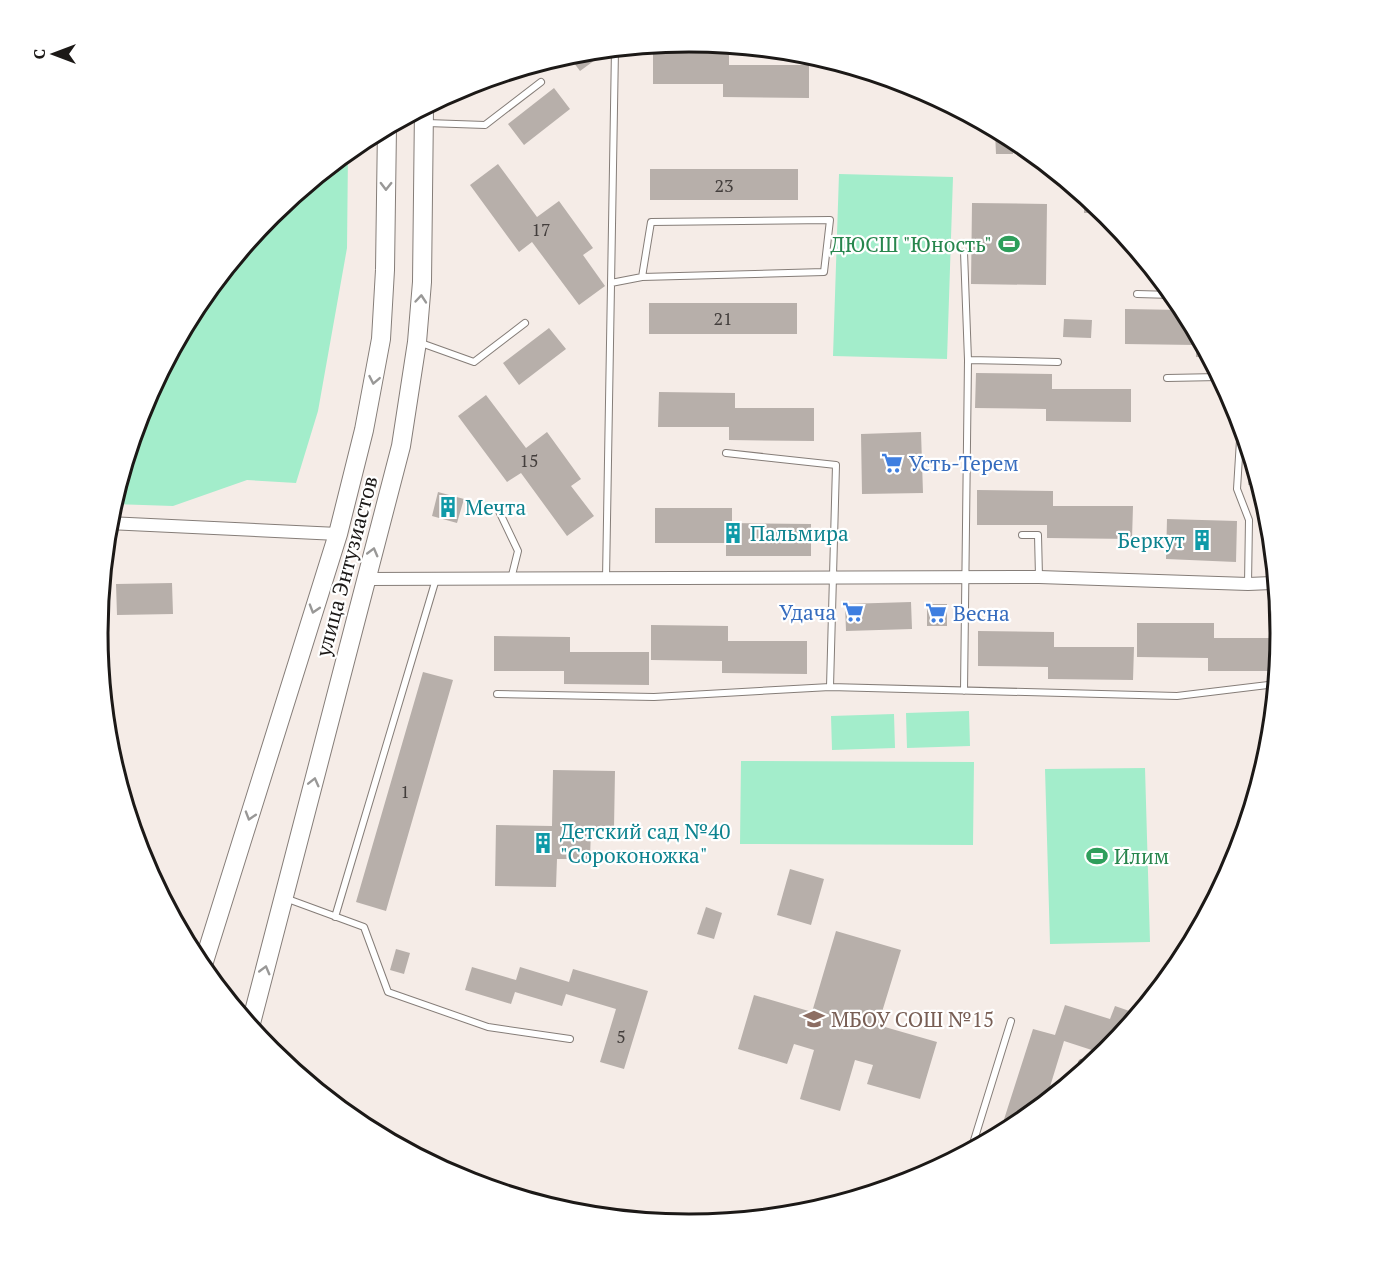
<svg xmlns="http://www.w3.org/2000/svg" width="1378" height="1267" font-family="'PT Serif',serif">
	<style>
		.green { fill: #a3edcb }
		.building { fill: #b7afaa }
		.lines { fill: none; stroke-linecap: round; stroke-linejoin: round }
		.lane-casing { stroke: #857d78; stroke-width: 8 }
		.street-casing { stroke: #857d78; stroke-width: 14 }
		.secondary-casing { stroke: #857d78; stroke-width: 20 }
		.lane { stroke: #fff; stroke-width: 6 }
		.street { stroke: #fff; stroke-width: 12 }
		.secondary { stroke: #fff; stroke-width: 18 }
		.oneway { stroke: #999897 }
		.labels { text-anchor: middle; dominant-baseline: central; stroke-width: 4.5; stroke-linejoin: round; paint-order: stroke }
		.number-label { font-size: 18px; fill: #433e3c }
		.leisure-label { font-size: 21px; fill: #27864d; stroke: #fff; text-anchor: end }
		.shop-label { font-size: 21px; fill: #366cbe; stroke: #fff; text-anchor: start }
		.culture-label { font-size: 21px; fill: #0d838f; stroke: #fff; text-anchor: start }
		.street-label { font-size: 21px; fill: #1c1917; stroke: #fff }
		.education-label { font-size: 21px; fill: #785e54; stroke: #fff; text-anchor: start }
		.rim { fill: none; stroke: #1c1917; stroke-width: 3 }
	</style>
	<rect width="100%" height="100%" fill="#f5ece7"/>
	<!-- green -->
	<path class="green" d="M348,152L347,248L318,411L296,483L247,480L173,506L113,504L143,407L197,305L271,215Z
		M839,174L953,177L947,359L833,356Z
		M969,711L970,746L907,748L906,713Z
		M894,714L895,748L832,750L831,716Z
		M741,761L974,762L973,845L740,844Z
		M1145,768L1150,942L1050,944L1045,769Z"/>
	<!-- building -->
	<path class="building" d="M653,49L729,50V65H809V98L723,97V84H653Z
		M605,50L606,52L580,71L568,55Z
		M554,88L570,109L524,145L508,124Z
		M995,132H999L1013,139V154H996Z
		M498,164L537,217L559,201L593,248L583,255L605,286L579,305L532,242L519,252L470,185Z
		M650,169H798V200H650Z
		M1084,197L1105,213H1084Z
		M972,203L1047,204L1046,285L971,284Z
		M649,303H797V334H649Z
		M1125,309L1183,310L1209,357H1196V345L1125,344Z
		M1064,319L1092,320L1091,338L1063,337Z
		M549,328L566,349L519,385L503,363Z
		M976,373L1052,374V389H1131V422L1046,421V409L975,408Z
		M659,392L735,393V408H814V441L729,440V427H658Z
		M486,395L526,448L547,432L581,479L571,486L594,516L567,536L521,473L507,482L458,416Z
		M921,432L923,493L862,494L861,434Z
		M1248,458H1251L1259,485H1248Z
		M1259,485L1265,504H1259Z
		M977,490L1053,491V506H1133L1132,539L1047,538V525H977Z
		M438,492L464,499L457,523L432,516Z
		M655,508H732V523L811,524V556H726V543H655Z
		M1167,519L1237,521L1236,562L1166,559Z
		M172,583L173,614L117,615L116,584Z
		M911,602L912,629L846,631L845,604Z
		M927,604H947V626H927Z
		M1137,623H1214V638H1280L1277,671H1208V658L1137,657Z
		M651,625L728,626V641H807V674L722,673V661L651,660Z
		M978,631L1054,632V647H1134L1133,680L1048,679V667L978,666Z
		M494,636L570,637V652H649V685L564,684V671H494Z
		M423,672L453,680L386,911L356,902Z
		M553,770L615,771L614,828H591L590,859H557L556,887L495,886L496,825L552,826Z
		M790,869L824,879L811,925L777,915Z
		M706,907L722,913L714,939L697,934Z
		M836,931L901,950L878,1025L937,1042L920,1099L867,1084L873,1065L855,1060L840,1111L800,1099L814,1050L794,1044L787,1064L738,1049L754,995L812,1012Z
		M396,949L410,953L404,974L390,970Z
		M472,967L516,980L520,967L569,982L573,969L648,991L624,1069L600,1062L616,1009L566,994L562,1006L515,992L511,1004L465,990Z
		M1065,1005L1110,1019L1115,1006L1138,1014L1115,1042L1113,1041L1111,1047L1104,1054L1064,1041L1045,1103L1017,1126L999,1135L1033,1029L1055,1035Z"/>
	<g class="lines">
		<defs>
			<path id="lane" d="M427,123L485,125L541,82
				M964,252L968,360L964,691
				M611,283L642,277L651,222L830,220L824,272L642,277
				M1137,294L1173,295
				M421,343L474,362L525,323
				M968,360L1058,362
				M1167,378L1219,377
				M1241,424L1237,489L1249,520L1248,584
				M498,509L518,551L511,579
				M1022,535H1038L1039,577
				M606,579L615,49
				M830,687L1177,696L1276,684
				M497,694L654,697L830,687L836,465L726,453
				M1227,875L1228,873
				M285,898L364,927L388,992L488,1027L570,1039
				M335,917L436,579
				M1082,1063L1088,1067
				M971,1150L1011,1021"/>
			<path id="street" d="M108,523L338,534
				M366,579L1039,577L1248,584L1275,583"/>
			<path id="secondary" d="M202,968L338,534L364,430L381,339L385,270L387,127
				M250,1027L401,446L417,342L422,282L424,108"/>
		</defs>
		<!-- lane casing -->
		<use href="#lane" class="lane-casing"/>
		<!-- street casing -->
		<use href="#street" class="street-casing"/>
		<!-- secondary casing -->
		<use href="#secondary" class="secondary-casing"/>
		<!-- lane -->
		<use href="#lane" class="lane"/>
		<!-- street -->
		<use href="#street" class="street"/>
		<!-- secondary -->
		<use href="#secondary" class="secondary"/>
	</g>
	<!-- one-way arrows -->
	<defs><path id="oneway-chevron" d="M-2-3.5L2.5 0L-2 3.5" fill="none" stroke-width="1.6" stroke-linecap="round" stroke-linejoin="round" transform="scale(1.5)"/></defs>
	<g class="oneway">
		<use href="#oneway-chevron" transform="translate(386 186) rotate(91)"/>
		<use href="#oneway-chevron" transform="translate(421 299) rotate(-85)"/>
		<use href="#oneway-chevron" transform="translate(374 380) rotate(101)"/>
		<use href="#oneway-chevron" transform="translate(373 552) rotate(-75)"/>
		<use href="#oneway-chevron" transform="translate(314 609) rotate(107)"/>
		<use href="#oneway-chevron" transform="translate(314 782) rotate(-76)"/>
		<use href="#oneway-chevron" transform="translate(250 816) rotate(107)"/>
		<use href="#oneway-chevron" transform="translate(265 970) rotate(-75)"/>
	</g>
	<!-- icons -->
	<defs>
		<symbol id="stadium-bare" viewBox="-9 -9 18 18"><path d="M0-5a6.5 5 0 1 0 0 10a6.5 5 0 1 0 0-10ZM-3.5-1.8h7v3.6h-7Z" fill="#2e9e5b" stroke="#fff" stroke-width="2.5" paint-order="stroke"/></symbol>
		<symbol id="supermarket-bare" viewBox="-9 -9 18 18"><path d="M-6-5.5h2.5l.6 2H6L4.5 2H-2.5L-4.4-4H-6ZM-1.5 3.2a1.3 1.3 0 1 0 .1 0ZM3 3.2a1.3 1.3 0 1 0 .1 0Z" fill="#3f7fe0" stroke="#fff" stroke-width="2.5" paint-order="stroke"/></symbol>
		<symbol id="building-bare" viewBox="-9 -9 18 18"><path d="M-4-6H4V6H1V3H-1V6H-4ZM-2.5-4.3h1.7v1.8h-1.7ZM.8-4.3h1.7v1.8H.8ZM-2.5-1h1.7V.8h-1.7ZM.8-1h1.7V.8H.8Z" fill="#0f9aa8" stroke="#fff" stroke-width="2.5" paint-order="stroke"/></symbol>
		<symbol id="school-bare" viewBox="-9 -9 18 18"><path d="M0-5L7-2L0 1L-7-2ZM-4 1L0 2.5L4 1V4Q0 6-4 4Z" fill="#8d6e63" stroke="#fff" stroke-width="2.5" paint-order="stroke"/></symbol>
	</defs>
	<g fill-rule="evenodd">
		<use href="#stadium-bare" x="994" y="229" width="30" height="30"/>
		<use href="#supermarket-bare" x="877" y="448" width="30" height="30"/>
		<use href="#building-bare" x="433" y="492" width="30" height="30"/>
		<use href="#building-bare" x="718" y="518" width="30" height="30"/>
		<use href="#building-bare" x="1187" y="525" width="30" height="30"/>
		<use href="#supermarket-bare" x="838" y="597" width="30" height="30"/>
		<use href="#supermarket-bare" x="921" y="598" width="30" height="30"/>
		<use href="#building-bare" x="528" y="828" width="30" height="30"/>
		<use href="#stadium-bare" x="1082" y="841" width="30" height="30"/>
		<use href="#school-bare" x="799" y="1004" width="30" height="30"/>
	</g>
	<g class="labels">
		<!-- number labels -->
		<g class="number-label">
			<text x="724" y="185">23</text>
			<text x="541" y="229">17</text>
			<text x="723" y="318">21</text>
			<text x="529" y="460">15</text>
			<text x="405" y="791">1</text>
			<text x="621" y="1036">5</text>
		</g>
		<!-- leisure labels -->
		<g class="leisure-label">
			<text x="992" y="244">ДЮСШ "Юность"</text>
			<text x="1114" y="856" text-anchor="start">Илим</text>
		</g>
		<!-- shop labels -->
		<g class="shop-label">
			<text x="909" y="463">Усть-Терем</text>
			<text x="836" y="612" text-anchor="end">Удача</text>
			<text x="953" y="613">Весна</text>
		</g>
		<!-- culture labels -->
		<g class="culture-label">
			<text x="465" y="507">Мечта</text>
			<text x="750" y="533">Пальмира</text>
			<text x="1185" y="540" text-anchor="end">Беркут</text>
			<text x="560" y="831">Детский сад №40<tspan x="560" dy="24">"Сороконожка"</tspan></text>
		</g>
		<!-- street labels -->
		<g class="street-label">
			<text transform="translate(346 566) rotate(-75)">улица Энтузиастов</text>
		</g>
		<!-- education labels -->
		<g class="education-label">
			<text x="831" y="1019">МБОУ СОШ №15</text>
		</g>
	</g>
	<!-- crop -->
	<path d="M0 0H1378V1267H0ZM108 633a581 581 0 1 1 1162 0a581 581 0 1 1-1162 0Z" fill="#fff" fill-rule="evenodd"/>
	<path class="rim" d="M108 633a581 581 0 1 1 1162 0a581 581 0 1 1-1162 0Z"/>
	<!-- north arrow -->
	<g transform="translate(54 54) rotate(270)" stroke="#ffffff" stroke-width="4.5" paint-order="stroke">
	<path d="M0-4.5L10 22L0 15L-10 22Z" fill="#1c1917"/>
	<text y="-9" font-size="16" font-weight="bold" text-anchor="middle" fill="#1c1917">С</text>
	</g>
</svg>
